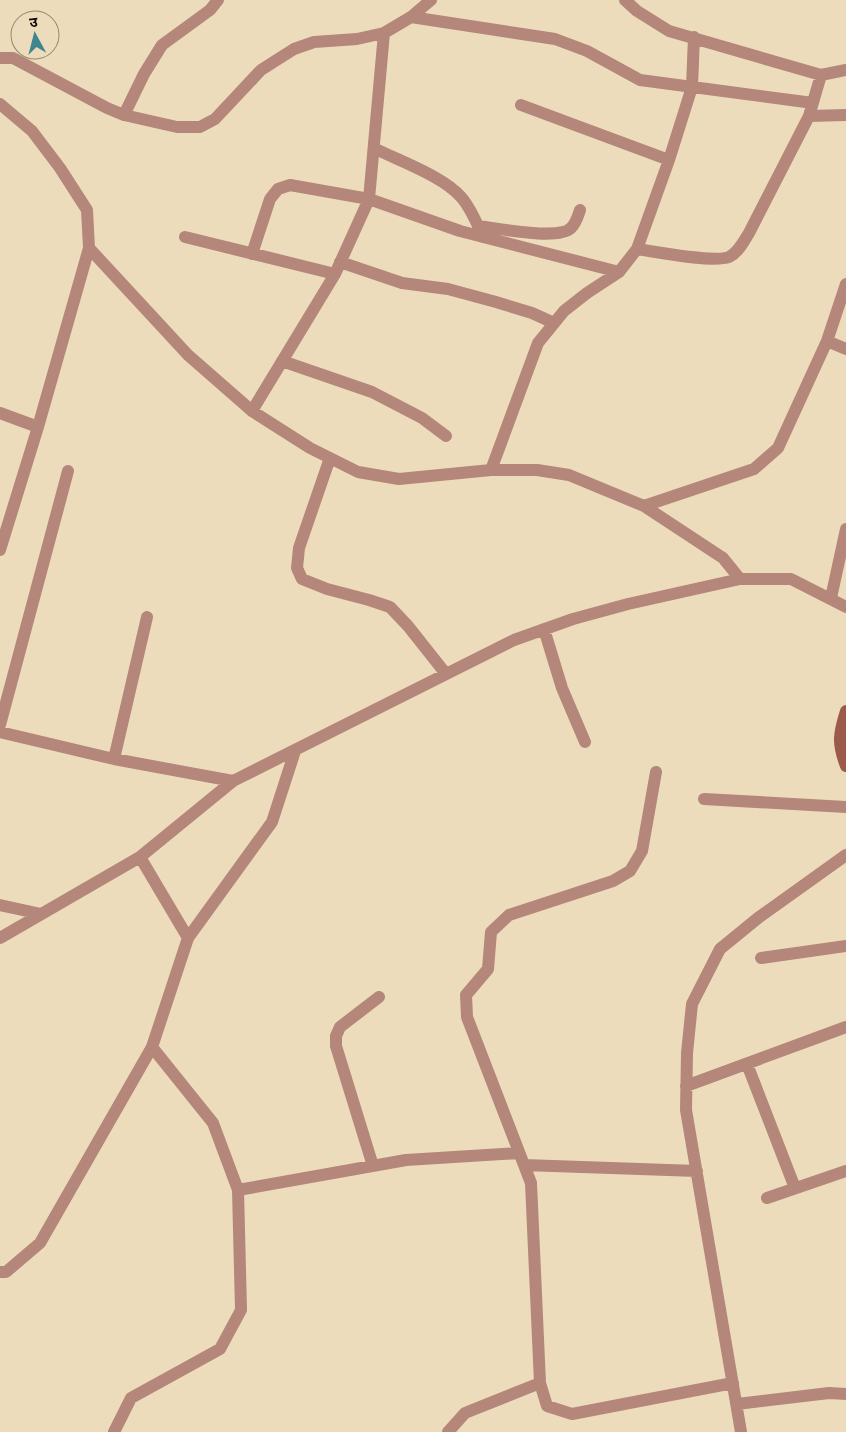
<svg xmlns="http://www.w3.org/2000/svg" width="846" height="1432" font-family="Jost,'Noto Sans Devanagari',sans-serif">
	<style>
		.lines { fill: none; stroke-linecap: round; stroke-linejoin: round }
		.street { stroke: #b5867a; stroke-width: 12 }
		.secondary { stroke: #9c5a4a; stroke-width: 12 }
	</style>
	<rect width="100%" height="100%" fill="#eddcbc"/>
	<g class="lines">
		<!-- street -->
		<path class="street" d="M625,0L637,11L669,31L821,75
			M411,17L555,39L587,51L640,80L813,103
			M0,58H13L107,108L124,115L177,127H200L215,119L261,70L294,49L314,42L357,39L384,33L411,17L431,0
			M0,104L32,131L60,168L87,210L89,248L188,355L252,411L310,448L358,472L399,479L491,470H537L569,475L644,506L754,469L778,448L827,341L846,284
			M521,105L669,160
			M124,115L144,74L162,45L210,10L218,0
			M809,116L846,115
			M374,148C399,161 443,176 461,197C471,208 477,224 483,237
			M478,226C497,228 558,241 571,228C576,223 578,216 580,210
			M185,237L335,274
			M637,249L669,160L692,87L694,37
			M252,254L270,199L278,189L290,185L369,199L460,231L619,272
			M340,262L402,283L448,289L496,302L532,313L554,323
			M827,341L846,349
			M282,361L372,392L422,418L446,436
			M252,411L335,274L369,199L384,33
			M0,413L38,427
			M330,458L299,548L297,568L302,579L327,589L369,600L390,607L408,626L446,674
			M491,470L538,343L564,311L587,293L619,272L637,249C657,252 713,263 729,257C738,253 744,241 749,233L809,116L821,75L846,70
			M644,506L723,558L740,579
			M0,550L38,427L89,248
			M831,598L846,529
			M544,629L562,688L585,742
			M0,725L68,471
			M0,732L114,759L233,781
			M114,759L147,617
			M704,799L846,807
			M140,857L188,938
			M0,905L41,914
			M0,938L140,857L233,781L514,640L573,619L628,604L740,579H791L846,607
			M761,958L846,946
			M747,1064L795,1188
			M686,1086L846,1027
			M524,1165L697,1171
			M373,1166L336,1046V1036L340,1027L379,997
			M238,1190L406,1160L519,1153
			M767,1198L846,1171
			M0,1272H6L40,1243L152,1047
			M540,1383L547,1406L572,1414L733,1383
			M737,1404L829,1393L846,1394
			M114,1432L131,1398L220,1349L241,1310L238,1190L213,1123L152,1047L188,938L272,822L295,751
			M448,1432L465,1413L540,1383L531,1183L467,1017L466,995L488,969L491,932L509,915L613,881L630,871L642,851L656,772
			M741,1432L686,1110L687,1053L692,1004L720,949L758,918L846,855"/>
		<!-- secondary -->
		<path class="secondary" d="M846,711C839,733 837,743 846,766"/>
	</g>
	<!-- north arrow -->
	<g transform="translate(35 35) rotate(353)"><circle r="24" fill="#eddcbc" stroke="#958872"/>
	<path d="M0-4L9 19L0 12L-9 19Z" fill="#3f868f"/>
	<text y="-8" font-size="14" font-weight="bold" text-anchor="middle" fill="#110b03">उ</text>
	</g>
</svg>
